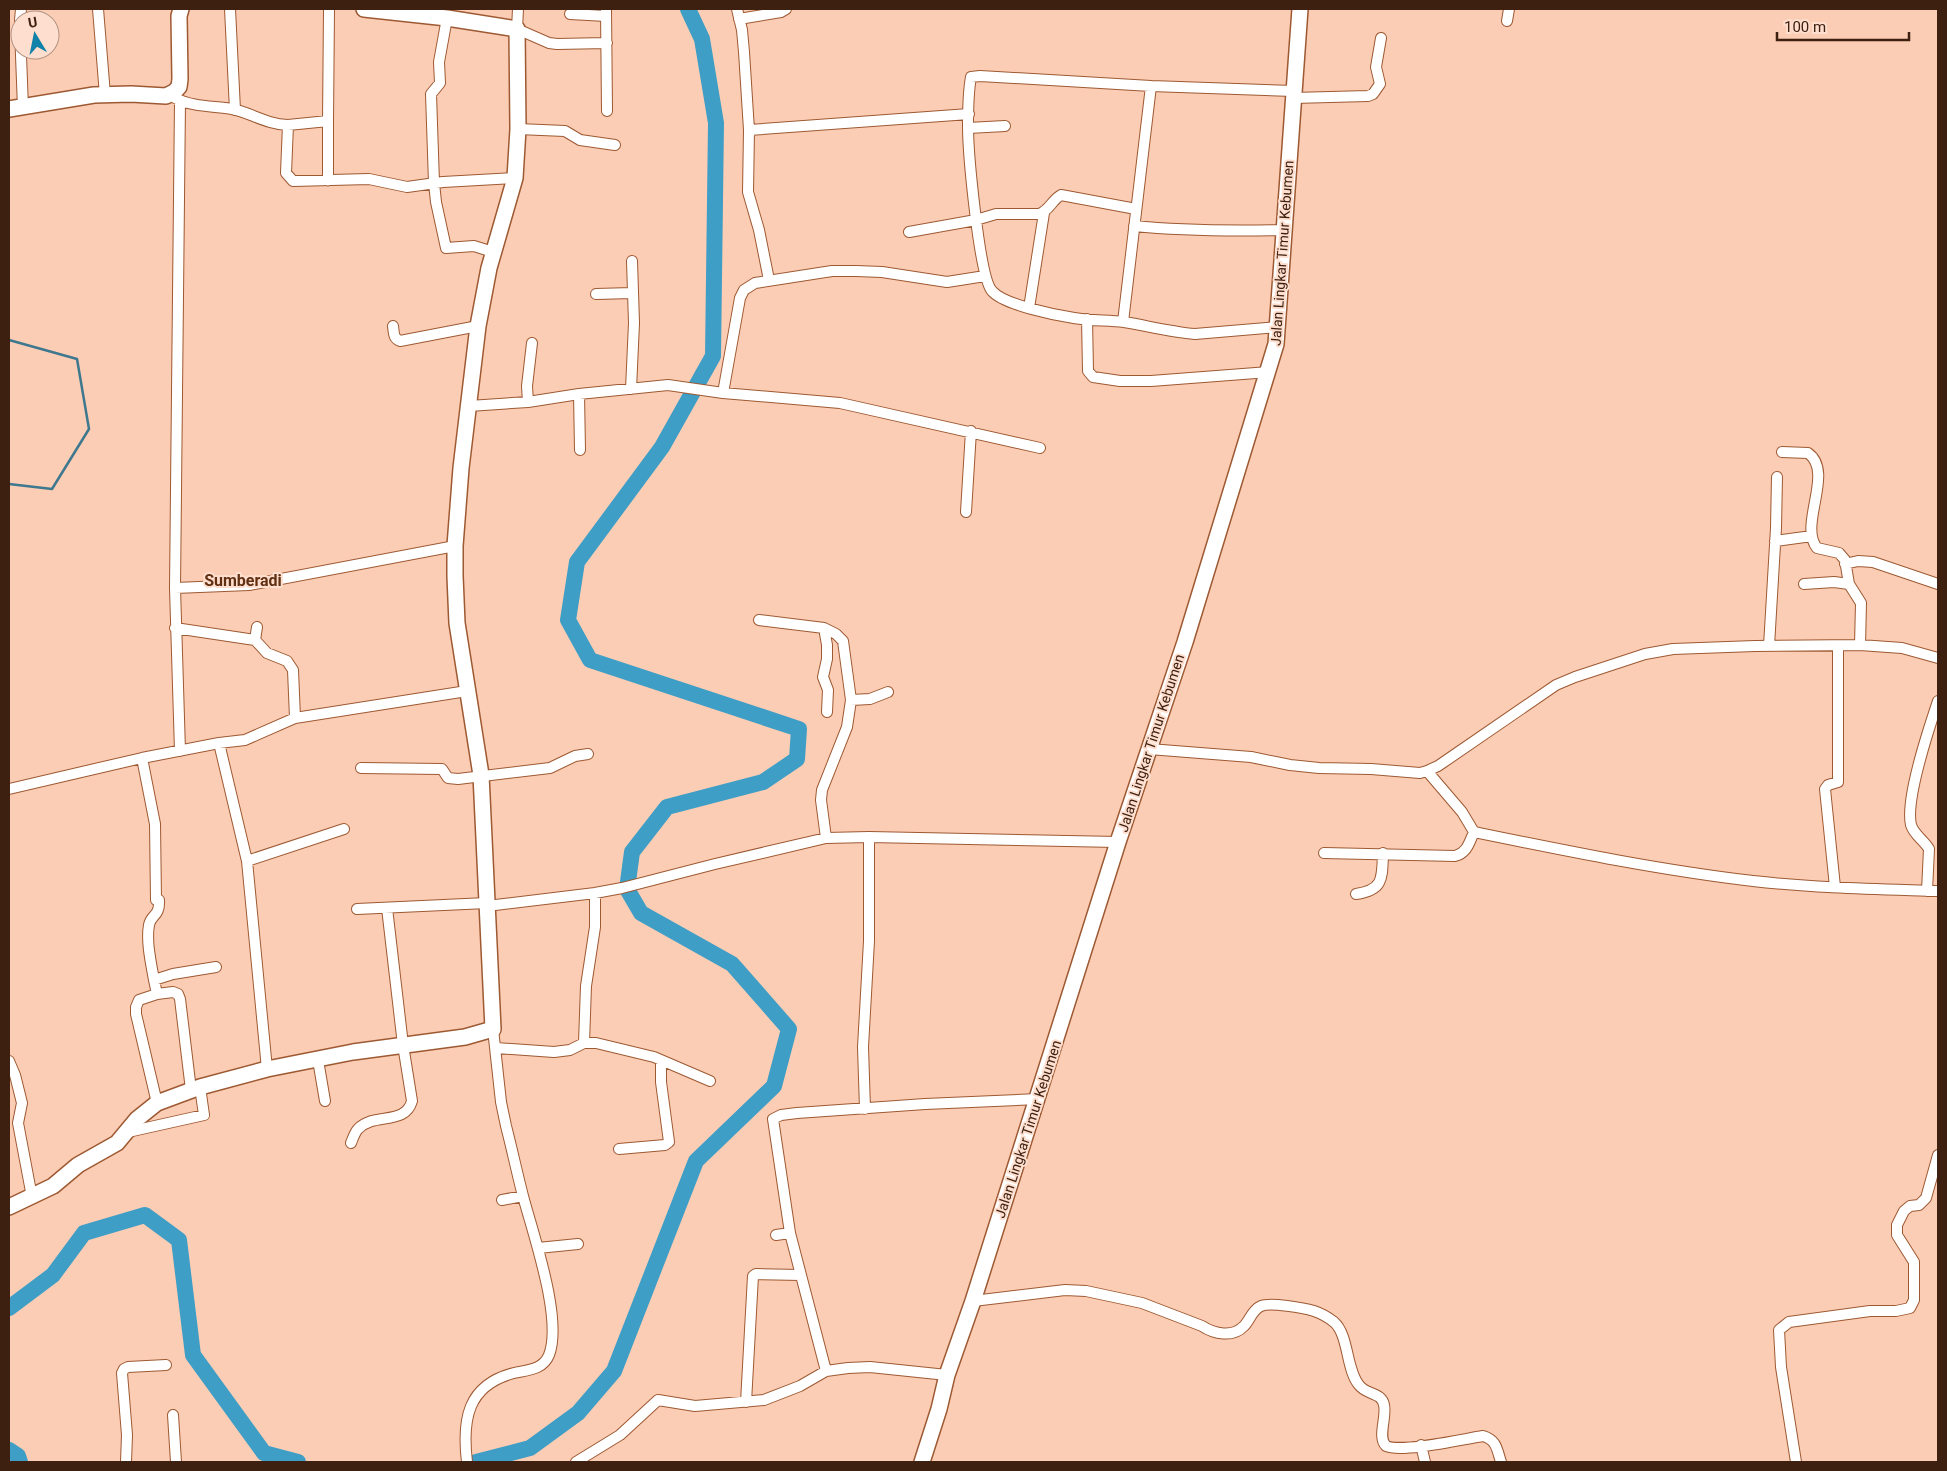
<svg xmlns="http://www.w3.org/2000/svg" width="1947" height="1471" font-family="Roboto,sans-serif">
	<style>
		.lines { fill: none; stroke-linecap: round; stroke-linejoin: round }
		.stream { stroke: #3e788f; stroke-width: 2.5 }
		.river { stroke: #3e9ec6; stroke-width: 16 }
		.street-casing { stroke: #9d5932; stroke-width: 12 }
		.secondary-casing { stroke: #9d5932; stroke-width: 18 }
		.street { stroke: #fff; stroke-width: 10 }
		.secondary { stroke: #fff; stroke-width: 15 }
		.labels { text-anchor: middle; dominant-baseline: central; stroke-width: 4; stroke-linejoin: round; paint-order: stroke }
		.street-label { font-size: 14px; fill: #3d200f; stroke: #fedece }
		.quarter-label { font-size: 16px; font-weight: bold; fill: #612f11; stroke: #fedece }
	</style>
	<rect width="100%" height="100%" fill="#fccdb5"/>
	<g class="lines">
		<!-- stream -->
		<path class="stream" d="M9,340L77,359L89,429L52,489L9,484"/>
		<!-- river -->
		<path class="river" d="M9,1308L53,1275L84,1233L145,1215L179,1240L193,1355L264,1453L298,1462
			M9,1450L18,1456L20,1462
			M476,1462L530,1448L578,1413L614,1371L696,1161L774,1086L789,1029L732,964L641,913L627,889L632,852L667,807L763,782L797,759L799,729L590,660L568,620L577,562L662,447L713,356L716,123L702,39L688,9"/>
		<defs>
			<path id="street" d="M98,9L105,95
				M230,9L235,110
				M518,9L517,29L549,43L557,44L607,43
				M606,9L607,111
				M737,9L742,30L744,52L749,130L748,192L759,230L769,280
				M570,14L606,16
				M447,18L439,62L440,83L431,94L434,183L436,202L446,248L474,246L493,252
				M739,19L781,12L786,9
				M20,20L21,9
				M1507,21L1509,9
				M20,29L23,108
				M175,98C192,107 214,106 232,109C252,113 265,124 288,125L286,173L293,181L369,179L407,187L443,182L515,178
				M1293,98L1368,96L1373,94L1380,84L1376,67L1381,38
				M328,121L329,9
				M288,125L328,121V181
				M968,128L1005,126
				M518,129L565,131L580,140L615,145
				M749,130L969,114
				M1134,226C1184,231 1234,231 1284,230
				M909,232L976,220L996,214H1039C1049,211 1052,200 1061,195L1136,209
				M596,294L632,293
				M1029,308L1044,213
				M1087,319L1088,371L1093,377L1120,381H1151L1269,372
				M1123,322L1151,86
				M393,326C394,333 393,338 400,341L478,326
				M1277,327L1195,334C1171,332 1148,326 1124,322C1107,320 1091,321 1074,318C1055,315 1004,305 992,291C979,277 968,151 968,126C968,110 968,93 971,77L980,76L1151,86L1294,91
				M631,389L634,323L632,261
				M723,393L740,298L744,290L755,283L832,271H856L882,272L947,282L985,276
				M579,394L580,450
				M528,402L527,386L532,343
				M469,406L528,402L579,394L668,385L723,393L840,403L1040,448
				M1782,452L1808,453C1835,472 1798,525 1817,548L1839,553L1845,560L1849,584L1861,603L1860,645
				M966,512L971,431
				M1775,541L1812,536
				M1845,564L1858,561L1873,562L1938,584
				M1804,584L1834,582L1849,584
				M175,588L249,585L455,546
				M759,620L824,628L836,634L843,641L851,700L847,727L822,790L821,800L826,838
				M257,627L255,640L267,653L287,661L293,670L295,718
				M175,628L255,640
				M824,628L827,645V659L823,677L828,690L827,712
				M1769,646L1776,528L1777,477
				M851,700L870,699L888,692
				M219,743L247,861L267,1069
				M1149,749L1251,757L1290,765L1319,768L1371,769L1420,773L1427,771L1438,766L1556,685L1575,677L1645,654L1673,649L1755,646L1860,645L1902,648L1938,658
				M180,751L175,588L180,101
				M142,758L155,824L156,900H159C160,917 151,914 149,925C146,941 151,963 154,980L173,974L216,967
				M361,768L442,769L448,778L458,779L550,768L575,756L588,754
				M1427,771L1462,812L1474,832C1567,851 1659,870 1753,881C1815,888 1877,889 1938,891
				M9,789L142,758L219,743L245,740L295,718L467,691
				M1324,853L1455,856C1467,853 1469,843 1474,832
				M247,861L344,829
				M1835,887L1825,789L1828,785L1838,782V646
				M1927,891L1929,849C1924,840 1914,835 1911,825C1905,799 1929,728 1938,701
				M1356,894C1384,890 1382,878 1383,853
				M487,906L595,893L622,888L715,864L826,838L869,837L1118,842
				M357,909L487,903
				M154,980L157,994L173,992L178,994L180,999L191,1090
				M157,994L139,1000L136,1007V1014L157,1103
				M584,1043L586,986L595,927V893
				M496,1048L554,1052L570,1050L584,1043H596L654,1057L710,1081
				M318,1060L325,1101
				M9,1061L15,1075L22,1103L18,1123L32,1197
				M865,1109L863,1047L869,941V837
				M128,1132L204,1115L200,1087
				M351,1143C353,1138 355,1132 358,1129C374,1112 405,1126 412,1101L403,1045L387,908
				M619,1149L665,1145L669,1142L661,1082V1061
				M502,1200L523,1196
				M776,1235L790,1233
				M538,1248L578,1244
				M973,1301L1065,1290L1086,1291L1142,1303L1202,1326C1214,1334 1233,1338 1244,1326C1250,1320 1252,1310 1261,1306C1270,1302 1304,1308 1314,1311C1320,1313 1329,1318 1334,1322C1349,1335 1346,1370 1359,1385C1366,1395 1382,1392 1384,1405C1387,1417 1377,1437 1386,1446C1402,1453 1463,1439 1483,1436C1497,1440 1497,1450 1501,1462
				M826,1371L790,1233L773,1119L781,1115L797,1113L925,1104L1038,1099
				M746,1402L753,1276L756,1274L801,1275
				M173,1415L176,1462
				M1421,1445L1425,1462
				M126,1462L127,1435L122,1373L124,1369L128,1367L166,1365
				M467,1462C462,1420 467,1385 514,1373C527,1370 543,1370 549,1355C563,1319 533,1234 523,1196C517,1173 512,1149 506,1126L501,1102L493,1029
				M576,1462L620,1435L658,1400L695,1406L764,1400L800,1386L826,1371L848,1368L870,1367L947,1375
				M1796,1462L1781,1367L1779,1330L1789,1322L1870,1311H1896L1910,1308L1914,1300V1262L1897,1235V1225L1904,1211L1910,1206L1919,1205L1926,1198L1938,1155"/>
			<path id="secondary" d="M9,109L94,95L131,94L166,96L174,92L179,87L180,79L179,16L181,9
				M9,1207L53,1186L78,1165L117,1143L137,1119L157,1103L200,1087L267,1069L353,1052L465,1037L493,1029L481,775L457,623L455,576V546L461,468L478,326L489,268L515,178L518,129L517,29L447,18L364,9
				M922,1462L939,1409L947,1375L973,1301L1118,842L1185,642L1276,344L1300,9"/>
		</defs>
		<!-- street casing -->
		<use href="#street" class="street-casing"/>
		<!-- secondary casing -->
		<use href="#secondary" class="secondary-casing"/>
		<!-- street -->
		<use href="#street" class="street"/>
		<!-- secondary -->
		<use href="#secondary" class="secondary"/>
	</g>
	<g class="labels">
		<!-- street labels -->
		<g class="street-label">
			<text transform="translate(1282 253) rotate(-86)">Jalan Lingkar Timur Kebumen</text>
			<text transform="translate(1151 743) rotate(-72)">Jalan Lingkar Timur Kebumen</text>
			<text transform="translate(1028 1129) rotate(-72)">Jalan Lingkar Timur Kebumen</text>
		</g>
		<!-- quarter labels -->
		<g class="quarter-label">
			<text x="243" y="580">Sumberadi</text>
		</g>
	</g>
	<!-- border -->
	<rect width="1947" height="1471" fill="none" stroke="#3d200f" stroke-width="20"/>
	<!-- north arrow -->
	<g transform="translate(35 35) rotate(350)"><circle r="24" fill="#fedece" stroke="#b19282"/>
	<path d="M0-4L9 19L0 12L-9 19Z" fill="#1081a9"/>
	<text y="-8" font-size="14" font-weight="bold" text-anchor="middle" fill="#3d200f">U</text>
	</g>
	<!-- scale -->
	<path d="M1777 32v8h132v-8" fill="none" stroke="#3d200f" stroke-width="2.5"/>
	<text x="1784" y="32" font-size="15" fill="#3d200f" stroke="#fedece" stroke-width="4" paint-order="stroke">100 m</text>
</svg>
